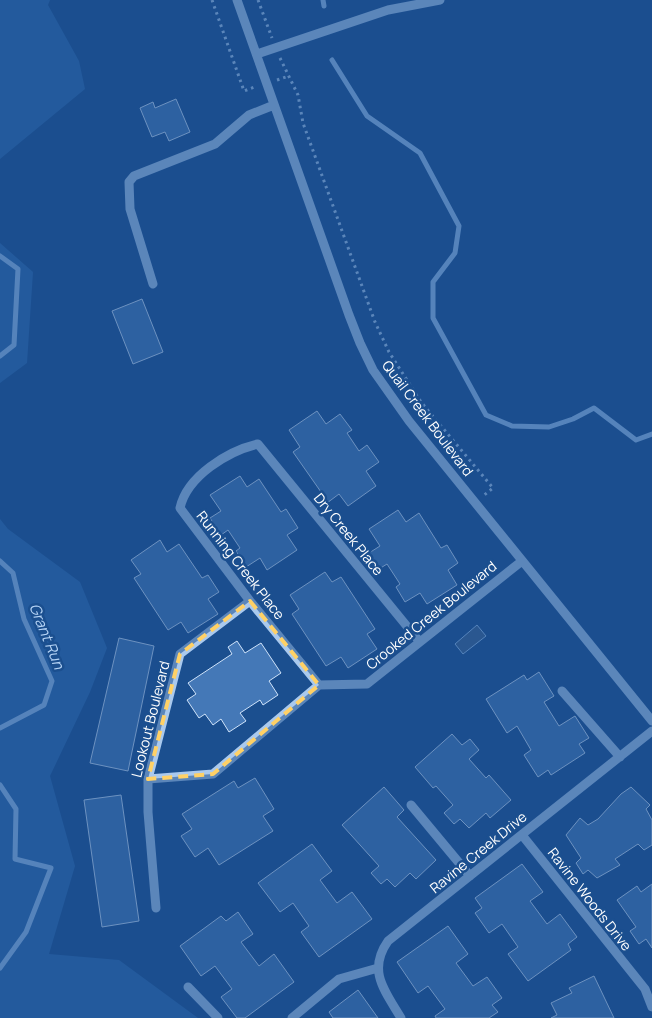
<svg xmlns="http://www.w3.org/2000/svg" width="652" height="1018" font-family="Manrope,sans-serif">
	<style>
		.green { fill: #2e69ad }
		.water { fill: #3c6290; stroke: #9cc4f0 }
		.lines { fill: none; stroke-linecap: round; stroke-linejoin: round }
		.stream { stroke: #9cc4f0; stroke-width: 5 }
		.building { fill: #4478b7; stroke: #cfe3fa }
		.path { stroke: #a9c9ee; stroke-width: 3; stroke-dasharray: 2.5 4; stroke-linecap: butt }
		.minor { stroke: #a9c9ee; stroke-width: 9 }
		.marked { fill: none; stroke: #ffd166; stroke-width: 4; stroke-dasharray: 10 6; stroke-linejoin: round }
		.labels { text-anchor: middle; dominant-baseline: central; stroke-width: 5; stroke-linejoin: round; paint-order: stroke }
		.street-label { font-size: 14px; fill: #fff; stroke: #1b4f8f }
		.water-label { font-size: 15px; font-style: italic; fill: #b5d3f5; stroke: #1b4f8f }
	</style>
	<rect width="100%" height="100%" fill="#1b4f8f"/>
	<!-- green -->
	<path class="green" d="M0,0H50L48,5L79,61L85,89L0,159Z
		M0,243L33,272L27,363L0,383Z
		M0,519L8,529L80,582L107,648L90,692L50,776L75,866L49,954L119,960L198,1018H0Z"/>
	<!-- water -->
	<path class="water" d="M477,625L486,636L463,654L455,644Z"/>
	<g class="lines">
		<!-- stream -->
		<path class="stream" d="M323,0L324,6
			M332,60L367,116L420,153L459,226L455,253L433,282V318L486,415L512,426L549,427L573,419L594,408L636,440L652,434
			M0,256L18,269L14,345L0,356
			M0,561L13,573L24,619L52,681L44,705L0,728
			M0,785L16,809L15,859L51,868L26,932L0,968"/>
	</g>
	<!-- building -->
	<path class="building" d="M176,99L190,132L169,141L165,132L152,137L140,108L153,102L155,108Z
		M142,299L163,352L133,364L112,311Z
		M317,411L326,424L340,414L352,430L347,433L359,451L367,445L379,462L366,471L376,486L348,506L339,494L327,503L320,493L321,492L293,452L300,447L289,430Z
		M240,476L247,487L259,479L281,512L286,509L298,528L287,535L297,550L267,570L260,558L246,567L236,551L240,548L228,530L221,535L210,518L221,511L210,495Z
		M398,510L406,522L419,513L441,548L447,545L458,563L448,570L457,585L427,604L420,593L405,602L396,587L400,584L387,564L379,569L369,553L380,546L369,529Z
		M160,540L167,552L179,544L202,578L208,575L219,592L208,599L218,614L188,633L181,622L168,630L134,578L141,574L131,560Z
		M325,572L332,582L341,577L375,629L367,634L377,649L348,668L341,657L326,666L292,614L299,609L290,595Z
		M119,638L154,646L128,771L90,763Z
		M237,641L245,653L261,643L281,673L269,681L278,695L263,705L260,700L240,713L246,721L229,732L221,719L213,725L205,714L199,718L187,700L196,694L188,683L232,654L228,647Z
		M539,672L554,696L544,702L559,726L575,716L589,738L579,744L585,753L551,775L548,770L538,777L524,755L531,750L517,726L507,733L486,699L524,675L527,680Z
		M452,734L462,745L470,739L479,750L469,759L486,778L489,775L511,800L490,818L486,813L469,828L460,819L454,824L444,813L453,805L436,786L433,788L415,767Z
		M255,778L274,809L263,816L273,831L219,865L208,848L195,857L181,836L192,829L182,814L234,781L238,788Z
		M384,787L404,810L397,817L436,860L416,879L410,873L395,887L387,879L381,884L371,873L379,866L342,825Z
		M631,787L650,805L646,809L652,820V845L644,850L638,844L615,859L620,865L597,878L588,870L583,874L576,863L581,858L566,835L580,818L588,825L598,819L621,794Z
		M121,795L139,921L102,927L84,800Z
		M312,844L332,871L320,880L337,903L352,892L372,919L319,957L301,932L309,926L293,903L280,912L258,883Z
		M522,864L543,892L530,901L547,924L560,914L577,937L568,944L571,950L528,981L508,954L518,947L502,924L489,933L475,913L482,908L475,898Z
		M652,884V948L646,939L639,944L630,931L636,927L617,900L637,886L641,892Z
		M238,912L253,934L241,942L259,966L274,954L294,982L245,1018H237L221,997L232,989L215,966L201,976L180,946L221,916L226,921Z
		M448,926L468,954L456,963L473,986L487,977L502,998L492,1005L498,1012L489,1018H436L435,1016L445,1009L428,986L418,993L397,962Z
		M594,976L614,1018H551L557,1015L551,1003L572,993L569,988Z
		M358,990L378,1018H333L329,1012Z"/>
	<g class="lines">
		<!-- path -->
		<path class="path" d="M212,0L244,91L257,86
			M258,0L272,38
			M280,58L298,95L303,123L375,322L389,352L421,402L493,488L483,496
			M277,80L289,76"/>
		<!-- minor -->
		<path class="minor" d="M237,0L349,315L360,343L373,370L409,421L652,721
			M257,54L388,10L440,0
			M153,284L130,209L129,182L134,176L215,144L249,115L274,105
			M319,685L250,601L180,508C187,476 228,451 258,444L419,641
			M562,691L620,757
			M148,779L213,774L319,685L367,684L522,561
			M411,805L470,876
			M522,835L645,989L652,1007
			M156,908L148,812V779L180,654L250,601
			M188,987L218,1018
			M292,1018L339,979L378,968
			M401,1018C385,991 367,971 388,941L652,731"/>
	</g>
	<!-- marked area -->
	<path d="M0 0H652V1018H0ZM250,601L319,685L213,774L148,779L180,654Z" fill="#1b4f8f" fill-opacity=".55" fill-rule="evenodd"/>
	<path class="marked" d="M250,601L319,685L213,774L148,779L180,654Z"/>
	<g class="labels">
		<!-- street labels -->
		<g class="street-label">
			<text transform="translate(428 418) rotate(53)">Quail Creek Boulevard</text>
			<text transform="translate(349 534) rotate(51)">Dry Creek Place</text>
			<text transform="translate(241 565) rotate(52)">Running Creek Place</text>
			<text transform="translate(431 615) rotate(-39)">Crooked Creek Boulevard</text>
			<text transform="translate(150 719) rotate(-76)">Lookout Boulevard</text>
			<text transform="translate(478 852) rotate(-39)">Ravine Creek Drive</text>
			<text transform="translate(590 899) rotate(52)">Ravine Woods Drive</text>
		</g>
		<!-- water labels -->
		<g class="water-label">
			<text transform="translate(47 636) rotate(68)">Grant Run</text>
		</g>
	</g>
</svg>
